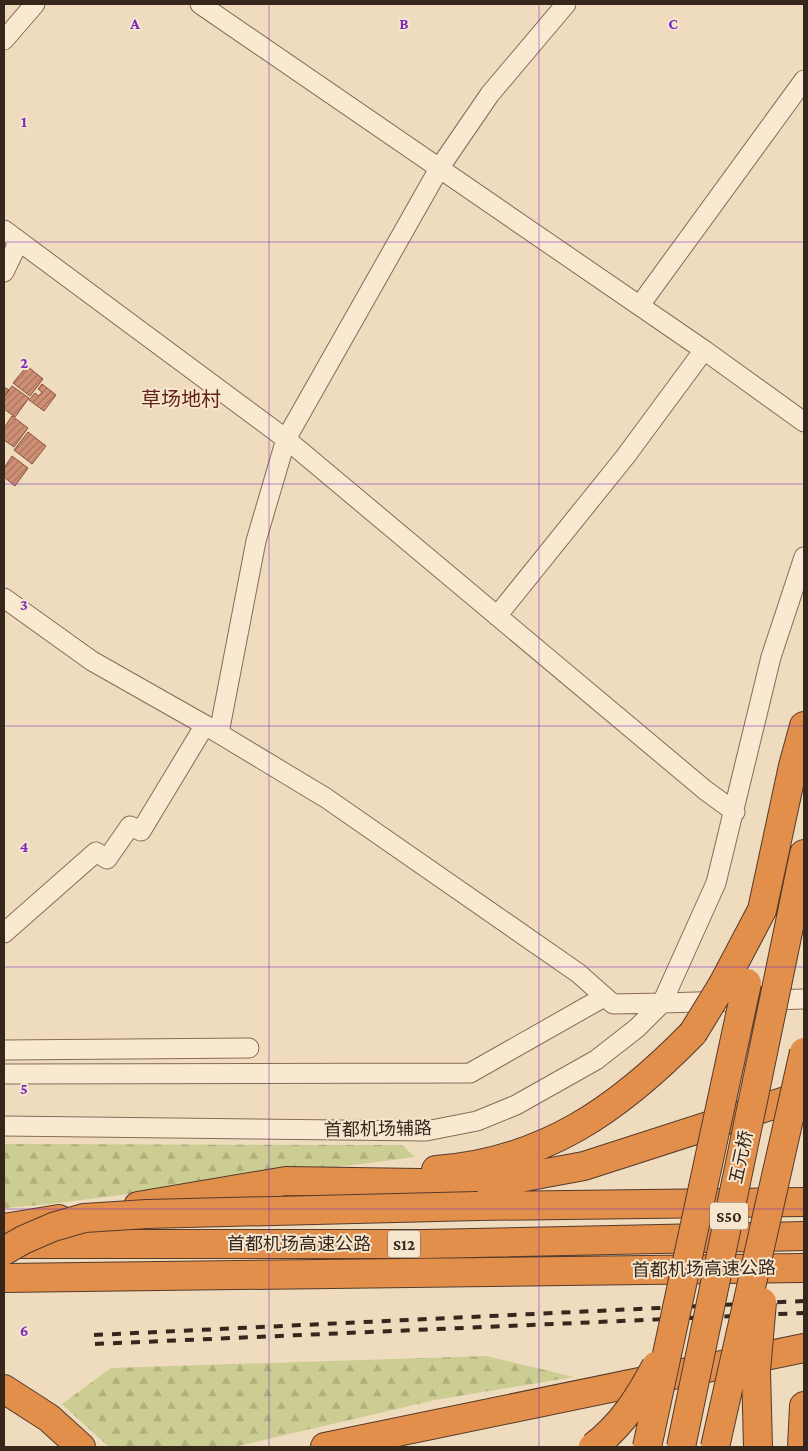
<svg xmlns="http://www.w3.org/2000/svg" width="808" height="1451" font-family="'Crimson Pro','Noto Sans SC',serif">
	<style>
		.forest { fill: url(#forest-firs) }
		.building { fill: url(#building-hatch); stroke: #87513c }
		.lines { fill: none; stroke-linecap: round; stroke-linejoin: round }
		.minor-casing { stroke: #876b56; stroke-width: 21 }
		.highway-casing { stroke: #553a2b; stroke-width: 30 }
		.minor { stroke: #fae9d1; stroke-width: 19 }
		.highway { stroke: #e28f4b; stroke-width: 28 }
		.rail { stroke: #36261c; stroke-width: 4; stroke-dasharray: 9 9; stroke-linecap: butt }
		.highway-bridge-casing { stroke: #553a2b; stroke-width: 30; stroke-linecap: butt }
		.highway-bridge { stroke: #e28f4b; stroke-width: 28 }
		.grid { fill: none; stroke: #7b2cbf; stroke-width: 1; stroke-opacity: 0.55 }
		.labels { text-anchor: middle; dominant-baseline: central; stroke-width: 4; stroke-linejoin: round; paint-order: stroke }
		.shield { fill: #f6e6ce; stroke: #706051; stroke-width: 1 }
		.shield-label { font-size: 16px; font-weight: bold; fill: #36261c }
		.street-label { font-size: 18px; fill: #36261c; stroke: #f6e6ce }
		.quarter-label { font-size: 20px; fill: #64211a; stroke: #f6e6ce }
		.grid-label { font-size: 16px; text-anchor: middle; font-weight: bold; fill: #7b2cbf; stroke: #f6e6ce; stroke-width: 4; stroke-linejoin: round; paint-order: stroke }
	</style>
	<defs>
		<pattern id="forest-firs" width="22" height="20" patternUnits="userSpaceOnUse" patternTransform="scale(1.25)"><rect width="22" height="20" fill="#cccd92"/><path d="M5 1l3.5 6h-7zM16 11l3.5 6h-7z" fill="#b0b07d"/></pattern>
		<pattern id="building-hatch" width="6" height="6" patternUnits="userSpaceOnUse" patternTransform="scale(1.25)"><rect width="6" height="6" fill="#ce8f73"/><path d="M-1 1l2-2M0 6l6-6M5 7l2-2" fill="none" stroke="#a8755e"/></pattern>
	</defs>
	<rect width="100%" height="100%" fill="#efdbbe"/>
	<!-- forest -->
	<path class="forest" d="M4,1144L402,1145L415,1157L51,1204L4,1208Z
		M486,1356L574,1377L435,1400L234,1447H109L62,1404L111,1368Z"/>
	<!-- building -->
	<path class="building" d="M27,366L43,379L30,396L13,383Z
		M42,384L56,395L44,411L29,400L35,393L39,396L42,392L38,389Z
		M12,386L29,398L15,417L4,409V397Z
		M4,387L9,390L4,397Z
		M12,416L28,428L14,447L4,440V428Z
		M28,432L46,446L32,464L14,450Z
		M12,456L28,468L15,486L4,477V468Z"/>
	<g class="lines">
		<defs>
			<path id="minor" d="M200,4L704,350L804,422
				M4,40L35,4
				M4,230L286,439L705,790L735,812
				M4,272L19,241
				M640,305L804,80
				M4,598L92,661L205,725L326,798L578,973L613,1004L662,1003L716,883L771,657L804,557
				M497,616L625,457L704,350
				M219,733L256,541L286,439L440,167L490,94L566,4
				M4,933L96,852L107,859L130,826L141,831L205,725
				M4,1050L249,1048
				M4,1074L470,1073L604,997
				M4,1126L426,1131L477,1121L516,1105L596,1060L637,1028L662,1003L804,999"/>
			<path id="highway" d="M723,984L762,910L793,766L804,726
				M777,985L804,854
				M436,1170C544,1162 619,1109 693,1033
				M138,1206L286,1181L487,1184L584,1166L804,1095
				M478,1206L804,1202
				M4,1228L59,1219
				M11,1244H424L804,1236
				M4,1278L804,1268
				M4,1389L49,1418L81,1447
				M325,1447L804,1348
				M802,1447L804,1406"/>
		</defs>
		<!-- minor casing -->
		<use href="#minor" class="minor-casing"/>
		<!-- highway casing -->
		<use href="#highway" class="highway-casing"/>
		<!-- minor -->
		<use href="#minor" class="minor"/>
		<!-- highway -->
		<use href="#highway" class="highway"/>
		<!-- rail -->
		<path class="rail" d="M94,1335L804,1301
			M95,1344L804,1313"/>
		<defs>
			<path id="highway-bridge" d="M693,1033L723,984
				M4,1251L23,1240L53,1227L84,1218L147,1214L478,1206
				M593,1447C622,1425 639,1398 656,1366
				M647,1447L747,983
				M681,1447L777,985
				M715,1447L804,1052
				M758,1447L756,1371L762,1302"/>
		</defs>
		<!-- highway-bridge casing -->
		<use href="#highway-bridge" class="highway-bridge-casing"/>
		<!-- highway-bridge -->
		<use href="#highway-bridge" class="highway-bridge"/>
	</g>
	<!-- grid -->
	<path class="grid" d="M269,4V1447M539,4V1447M4,242H804M4,484H804M4,726H804M4,967H804M4,1209H804"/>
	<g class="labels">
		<!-- shield labels -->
		<g class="shield">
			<rect x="710" y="1202.5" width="38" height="27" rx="4"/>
			<rect x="388" y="1230.5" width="32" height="27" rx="4"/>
		</g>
		<g class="shield-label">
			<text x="729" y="1216">S50</text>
			<text x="404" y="1244">S12</text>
		</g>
		<!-- street labels -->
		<g class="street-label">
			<text transform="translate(378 1129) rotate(-1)">首都机场辅路</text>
			<text transform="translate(741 1157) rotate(-78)">五元桥</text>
			<text x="299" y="1244">首都机场高速公路</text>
			<text transform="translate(704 1269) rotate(-1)">首都机场高速公路</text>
		</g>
		<!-- quarter labels -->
		<g class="quarter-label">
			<text x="181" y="399">草场地村</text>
		</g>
	</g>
	<g class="grid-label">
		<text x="135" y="29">A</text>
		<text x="404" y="29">B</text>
		<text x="673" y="29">C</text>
		<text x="24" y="127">1</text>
		<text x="24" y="368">2</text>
		<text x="24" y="610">3</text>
		<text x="24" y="852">4</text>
		<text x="24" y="1094">5</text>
		<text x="24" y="1336">6</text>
	</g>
	<!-- border -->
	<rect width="808" height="1451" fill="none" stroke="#36261c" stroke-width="10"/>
</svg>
